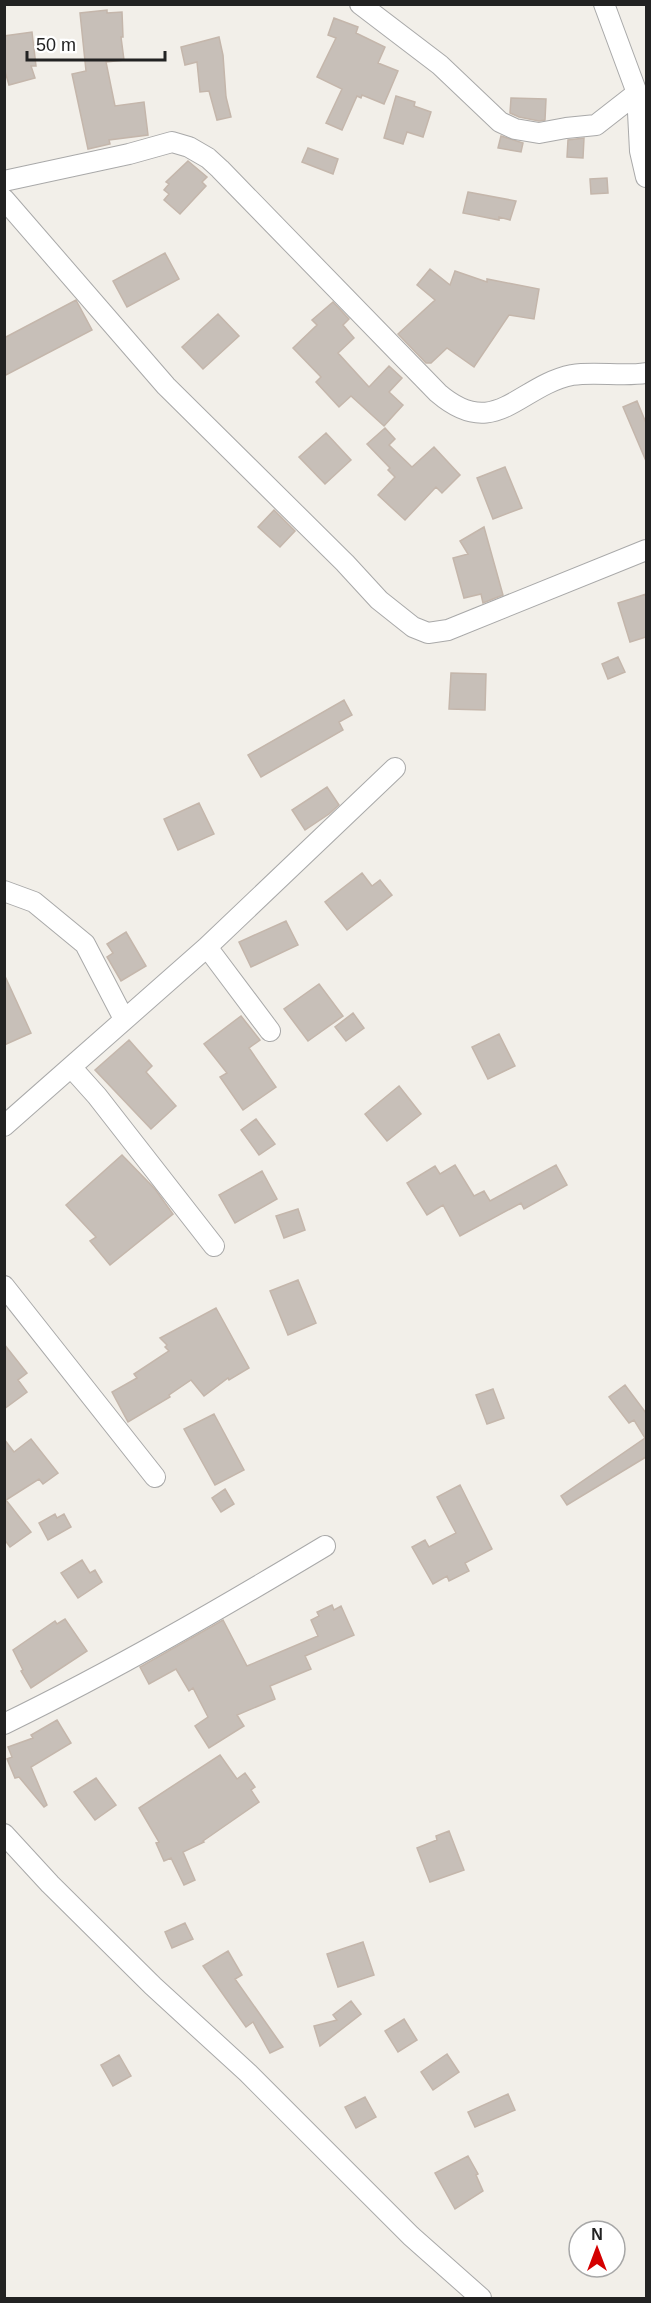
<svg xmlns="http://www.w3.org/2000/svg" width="651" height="2303" font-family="Arial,sans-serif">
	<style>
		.building { fill: #c7bfb8; stroke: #c4b6ab; stroke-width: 1.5 }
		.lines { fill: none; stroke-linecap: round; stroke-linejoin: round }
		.minor-casing { stroke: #a9a9a9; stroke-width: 22 }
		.minor { stroke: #fff; stroke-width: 20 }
	</style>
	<rect width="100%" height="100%" fill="#f2efe9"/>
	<!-- building -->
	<path class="building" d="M107,10V13L122,12L123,37H121L124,60L106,62L115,106L144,102L148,135L109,140L110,144L88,149L72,74L86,71L80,13Z
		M334,18L358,27L356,33L385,47L378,63L398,71L384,104L362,95L361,98L357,96L342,130L326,123L342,89L317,77L336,38L328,35Z
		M32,32L36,66H31L35,78L9,85L4,68V36Z
		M219,37L223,55L226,97L231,117L217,120L209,91L200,92L197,62L185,65L181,47Z
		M396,96L415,102L414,106L431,112L423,137L407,132L403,144L384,138Z
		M511,98L546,99L545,120L539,121L519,117L510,113Z
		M501,136L523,143L521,152L498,148Z
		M584,138L583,158L567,157L568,140Z
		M308,148L338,159L333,174L302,162Z
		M188,161L207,177L202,182L206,186L180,214L164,200L169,194L164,190L169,184L166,182Z
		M607,178L608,193L591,194L590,179Z
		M468,192L516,201L510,220L499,217V220L463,213Z
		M165,253L179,279L127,307L113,281Z
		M430,269L450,285L455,271L487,282V279L539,289L534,319L509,315L474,367L447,348L431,363H426L398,334L435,300L417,285Z
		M76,300L92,330L4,376V338Z
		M333,302L349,319L343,325L354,338L338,353L369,387L389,366L402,378L389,392L403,405L384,426L351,396L339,407L316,382L321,377L293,348L317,325L312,320Z
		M218,314L239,336L203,369L182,347Z
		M637,401L646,423V461L623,407Z
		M385,428L395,439L389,445L412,467L434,447L460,475L442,493L436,487L405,520L378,495L395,477L388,470L390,468L367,444Z
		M326,433L351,460L325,484L299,457Z
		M505,467L522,508L493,519L477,478Z
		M274,510L295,531L280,547L258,527Z
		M484,527L503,595L483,603L481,594L464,598L453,558L468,554L460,541Z
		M646,594V637L630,642L618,603Z
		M618,657L625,672L608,679L602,664Z
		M451,673L486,674L485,710L449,709Z
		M344,700L352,715L339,722L343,730L261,777L248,755Z
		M327,787L339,805L329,814L305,830L292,810Z
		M199,803L214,834L178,850L164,819Z
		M362,873L372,886L380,880L392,895L347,930L325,902Z
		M286,921L298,945L251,967L239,942Z
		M126,932L146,966L121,981L107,957L113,953L107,944Z
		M4,974L31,1033L4,1045Z
		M319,984L343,1016L308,1041L284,1009Z
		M353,1013L364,1028L346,1041L335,1027Z
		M241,1016L260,1040L249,1048L276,1087L243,1110L220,1077L227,1073L204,1044Z
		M499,1034L515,1066L488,1079L472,1047Z
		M129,1040L152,1066L146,1072L176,1106L151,1129L95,1070Z
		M399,1086L421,1114L387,1141L365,1114Z
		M256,1119L275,1144L259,1155L241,1130Z
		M122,1155L155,1189L173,1214L110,1265L90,1241L96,1237L66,1205Z
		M455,1165L474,1196L484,1191L490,1201L556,1165L567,1185L524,1209L521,1203L460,1236L443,1205L427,1215L407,1183L435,1166L440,1174Z
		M262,1171L277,1199L235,1223L219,1195Z
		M298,1209L305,1230L284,1238L276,1216Z
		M298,1280L316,1323L288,1335L270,1291Z
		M216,1308L249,1368L229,1380L228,1378L204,1396L191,1380L169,1395L170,1397L128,1422L112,1392L137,1378L134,1374L169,1351L165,1347L167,1345L160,1338Z
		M4,1344L27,1373L18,1380L27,1392L4,1409Z
		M625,1385L646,1413V1457L567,1505L561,1496L645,1438L634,1420L629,1423L609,1397Z
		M493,1389L504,1418L487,1424L476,1395Z
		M214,1414L244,1470L215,1485L184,1429Z
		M4,1439L14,1452L31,1439L58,1473L43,1484L39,1479L6,1500L31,1532L10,1547L4,1539Z
		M460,1485L492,1549L465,1563L469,1571L449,1581L447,1576L433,1584L412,1547L425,1540L429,1547L456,1533L437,1497Z
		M225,1489L234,1504L221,1512L212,1498Z
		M55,1514L57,1518L64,1514L71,1527L48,1540L39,1523Z
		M82,1560L90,1573L95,1570L102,1582L78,1598L61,1573Z
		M332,1605L334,1610L341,1606L354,1635L305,1656L311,1669L270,1686L275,1699L237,1715L244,1726L209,1748L195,1726L208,1717L193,1688L189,1691L176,1669L149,1684L140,1667L223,1620L247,1666L318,1636L311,1620L319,1616L317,1612Z
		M65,1619L87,1651L31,1688L21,1671L23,1670L13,1650L55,1621L57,1624Z
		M57,1720L71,1743L31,1767L47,1805L44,1807L19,1777L15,1778L7,1759L12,1757L8,1747L33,1738L31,1735Z
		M220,1755L237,1779L245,1773L255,1787L251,1790L259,1802L203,1841L204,1842L183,1852L195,1880L184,1885L171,1858L164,1861L156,1843L159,1842L139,1808Z
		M96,1778L116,1805L95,1820L74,1792Z
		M449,1831L464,1870L430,1882L417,1848L437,1840L436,1836Z
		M185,1923L193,1939L172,1948L165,1932Z
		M363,1942L374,1975L338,1987L327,1954Z
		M228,1951L242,1975L235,1979L283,2047L270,2053L253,2022L246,2027L203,1966Z
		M351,2001L361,2014L320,2046L314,2026L337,2020L333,2015Z
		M404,2019L417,2040L398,2052L385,2031Z
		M447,2054L459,2072L433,2090L421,2072Z
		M119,2055L131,2076L113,2086L101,2065Z
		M508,2094L515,2110L475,2127L468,2112Z
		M365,2097L376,2117L356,2128L345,2107Z
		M468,2156L478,2174L476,2175L483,2191L455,2209L435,2173Z"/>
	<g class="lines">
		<defs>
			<path id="minor" d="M360,4L440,65L500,122L515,129L539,133L566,128L596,125L637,93
				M604,4L637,93L640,151L646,177
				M4,181L129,154L172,142L189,147L208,158L220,169L438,393C495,442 518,386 572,375C596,371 622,377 646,373
				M4,199L166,386L345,563L379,600L413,627L428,633L448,630L646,550
				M4,891L34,902L85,944L124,1019
				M207,947L270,1031
				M71,1067L97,1096L214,1246
				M4,1126L207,947L395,768
				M4,1286L155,1477
				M4,1724C115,1670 220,1609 325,1546
				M4,1834L50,1884L153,1986L248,2073L411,2236L481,2298"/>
		</defs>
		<!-- minor casing -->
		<use href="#minor" class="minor-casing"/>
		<!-- minor -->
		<use href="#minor" class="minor"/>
	</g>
	<!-- border -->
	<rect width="651" height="2303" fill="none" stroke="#222222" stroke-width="12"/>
	<!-- north arrow -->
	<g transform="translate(597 2249)"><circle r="28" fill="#ffffff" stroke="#a7a7a7" stroke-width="1.5"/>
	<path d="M0-4.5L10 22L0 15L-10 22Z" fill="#d40000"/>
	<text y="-9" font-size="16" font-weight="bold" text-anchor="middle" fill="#222222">N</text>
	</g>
	<!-- scale -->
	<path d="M27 51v9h138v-9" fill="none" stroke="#222222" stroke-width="3"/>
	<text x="36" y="51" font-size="18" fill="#222222" stroke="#ffffff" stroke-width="4.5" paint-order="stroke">50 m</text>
</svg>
